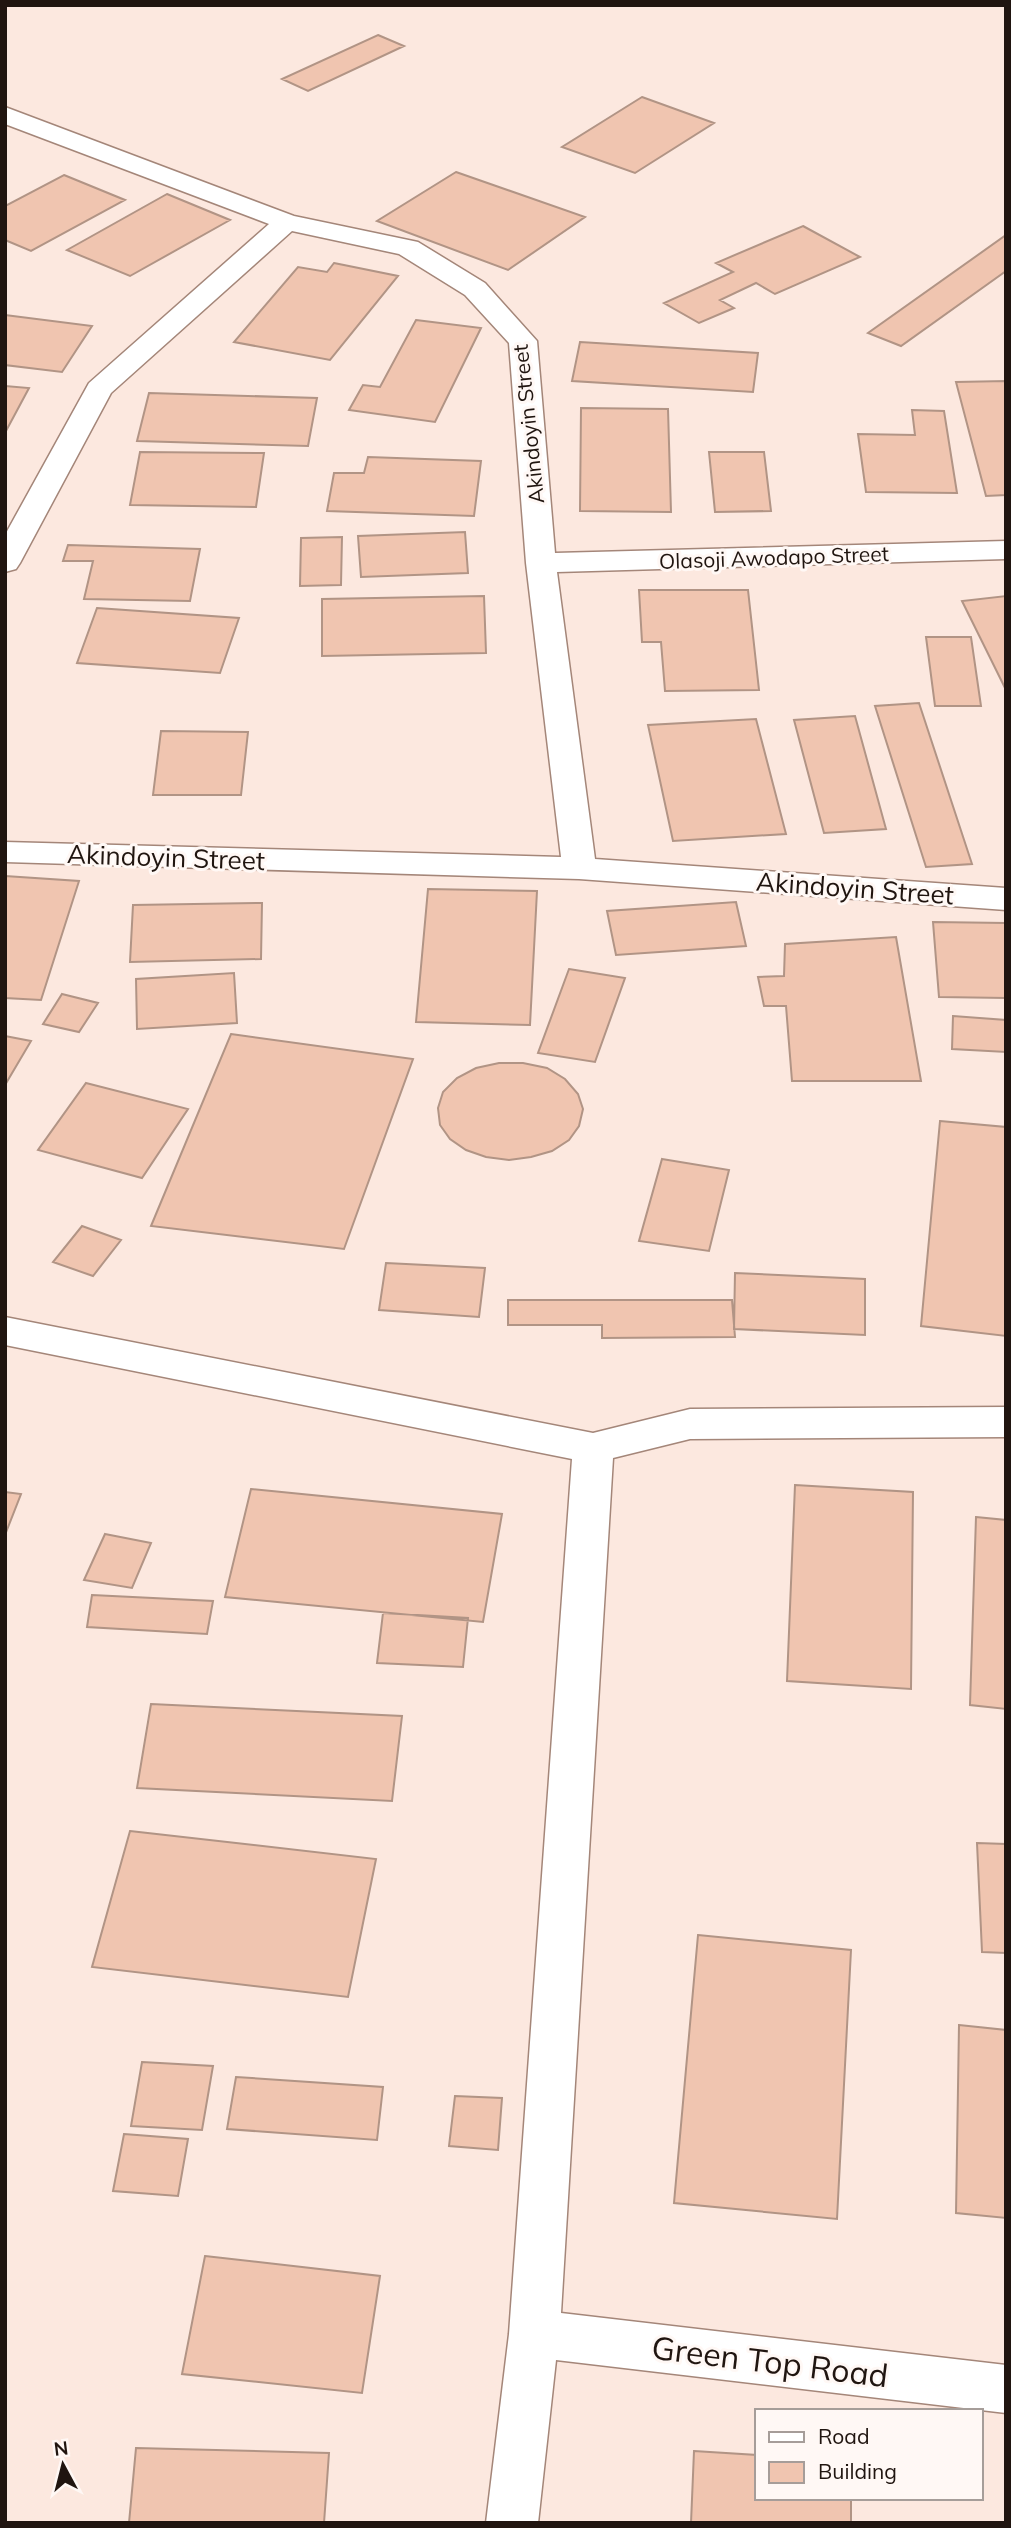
<svg xmlns="http://www.w3.org/2000/svg" width="1011" height="2528" font-family="Mulish,sans-serif">
	<style>
		.building { fill: #f0c5b0; stroke: #b19485; stroke-width: 2 }
		.lines { fill: none; stroke-linecap: round; stroke-linejoin: round }
		.minor-casing { stroke: #a48679; stroke-width: 3 }
		.minor { fill: #fff; fill-rule: evenodd }
		.labels { text-anchor: middle; dominant-baseline: central; stroke-width: 6; stroke-linejoin: round; paint-order: stroke }
		.far-street-label { font-size: 21px; fill: #201510; stroke: #fff8f5 }
		.street-label { font-size: 26px; fill: #201510; stroke: #fff8f5 }
		.near-street-label { font-size: 32px; fill: #201510; stroke: #fff8f5 }
	</style>
	<rect width="100%" height="100%" fill="#fce8df"/>
	<!-- building -->
	<path class="building" d="M378,35L404,46L308,91L282,79Z
		M642,97L714,123L635,173L562,147Z
		M456,172L585,217L508,270L377,221Z
		M64,175L125,200L31,251L5,240V206Z
		M167,194L230,220L130,276L67,250Z
		M803,226L860,257L775,294L756,283L720,300L734,308L699,323L664,303L733,272L716,263Z
		M1006,235V271L901,346L868,333Z
		M334,263L398,276L330,360L234,342L298,267L327,272Z
		M5,315L92,326L62,372L5,365Z
		M416,320L481,328L435,422L349,410L363,385L380,387Z
		M580,342L758,353L753,392L572,381Z
		M1006,381V495L986,496L956,382Z
		M5,386L29,388L6,431H5Z
		M149,393L317,398L308,446L137,441Z
		M581,408L668,409L671,512L580,511Z
		M912,410L944,411L957,493L866,492L858,434L915,435Z
		M140,452L264,453L256,507L130,505Z
		M709,452H764L771,511L715,512Z
		M368,457L481,461L474,516L327,511L334,473H364Z
		M465,532L468,573L361,577L358,536Z
		M342,537L341,585L300,586L301,538Z
		M68,545L200,549L190,601L84,599L93,561H63Z
		M639,590H748L759,690L665,691L661,642H642Z
		M484,596L486,653L322,656V599Z
		M1006,596V690L962,601Z
		M97,608L239,618L220,673L77,663Z
		M926,637H971L981,706H935Z
		M919,703L972,864L926,867L875,706Z
		M855,716L886,829L824,833L794,720Z
		M756,719L786,834L673,841L648,725Z
		M161,731L248,732L241,795H153Z
		M5,876L79,881L41,1000L5,998Z
		M428,889L537,891L530,1025L416,1022Z
		M736,902L746,946L616,955L607,911Z
		M262,903L261,959L130,962L133,905Z
		M933,922L1006,923V998L939,997Z
		M896,937L921,1081H792L786,1006H764L758,977L784,976L785,944Z
		M569,969L625,978L595,1062L538,1053Z
		M234,973L237,1023L137,1029L136,979Z
		M62,994L98,1003L79,1032L43,1024Z
		M953,1016L1006,1020V1052L952,1049Z
		M231,1034L413,1059L344,1249L151,1226Z
		M5,1036L31,1041L5,1085Z
		M499,1063H523L547,1068L565,1079L578,1094L583,1109L579,1126L569,1140L552,1151L531,1157L509,1160L486,1157L466,1150L450,1139L440,1125L438,1108L443,1092L457,1078L476,1068Z
		M86,1083L188,1109L142,1178L38,1150Z
		M940,1121L1006,1127V1336L921,1326Z
		M662,1159L729,1170L709,1251L639,1241Z
		M82,1226L121,1240L93,1276L53,1262Z
		M386,1263L485,1268L479,1317L379,1310Z
		M735,1273L865,1279V1335L734,1329Z
		M508,1300H732L735,1337L602,1338V1325H508Z
		M795,1485L913,1492L911,1689L787,1681Z
		M251,1489L502,1514L483,1622L225,1597Z
		M5,1492L21,1494L5,1535Z
		M976,1517L1006,1520V1709L970,1705Z
		M105,1534L151,1543L132,1588L84,1580Z
		M92,1595L213,1601L207,1634L87,1627Z
		M383,1613L468,1618L463,1667L377,1663Z
		M151,1704L402,1716L392,1801L137,1788Z
		M130,1831L376,1859L348,1997L92,1967Z
		M977,1843L1006,1844V1953L982,1952Z
		M698,1935L851,1950L837,2219L674,2203Z
		M959,2025L1006,2030V2218L956,2213Z
		M142,2062L213,2066L202,2130L131,2126Z
		M236,2077L383,2087L377,2140L227,2129Z
		M455,2096L502,2098L498,2150L449,2146Z
		M124,2134L188,2139L178,2196L113,2191Z
		M205,2256L380,2276L362,2393L182,2374Z
		M136,2448L329,2453L324,2523H129Z
		M694,2451L757,2455V2498H851V2523H691Z"/>
	<g class="lines">
		<defs>
			<path id="minor" d="M5,107L294,216L418,242L485,283L537,341L555,553L1006,541V559L557,572L595,859L1006,888V910L579,879L5,862V842L561,857L526,563L509,343L465,295L399,254L292,231L111,393L20,563L16,569L5,572V535L89,383L269,224L5,124Z
				M5,1317L593,1433L690,1409L1006,1407V1437L690,1439L613,1458L561,2313L1006,2365V2413L556,2360L538,2523H486L509,2334L572,1459L5,1345Z"/>
		</defs>
		<!-- minor casing -->
		<use href="#minor" class="minor-casing"/>
		<!-- minor -->
		<use href="#minor" class="minor"/>
	</g>
	<g class="labels">
		<!-- far-street labels -->
		<g class="far-street-label">
			<text transform="translate(528 424) rotate(-96)">Akindoyin Street</text>
			<text transform="translate(774 557) rotate(-2)">Olasoji Awodapo Street</text>
		</g>
		<!-- street labels -->
		<g class="street-label">
			<text transform="translate(166 857) rotate(2)">Akindoyin Street</text>
			<text transform="translate(855 888) rotate(4)">Akindoyin Street</text>
		</g>
		<!-- near-street labels -->
		<g class="near-street-label">
			<text transform="translate(770 2361) rotate(7)">Green Top Road</text>
		</g>
	</g>
	<!-- border -->
	<rect width="1011" height="2528" fill="none" stroke="#201510" stroke-width="14"/>
	<!-- legend -->
	<rect x="755" y="2409" width="228" height="91" fill="#fff8f5" stroke="#a69d99" stroke-width="2"/>
	<rect x="769" y="2432" width="35" height="10" fill="#ffffff" stroke="#a69d99" stroke-width="2"/>
	<text x="818" y="2444" font-size="21" fill="#201510">Road</text>
	<rect x="769" y="2462" width="35" height="21" fill="#f0c5b0" stroke="#a69d99" stroke-width="2"/>
	<text x="818" y="2479" font-size="21" fill="#201510">Building</text>
	<!-- north arrow -->
	<g transform="translate(63 2465) rotate(353)" stroke="#fff8f5" stroke-width="5" paint-order="stroke">
	<path d="M0-5L12 26L0 18L-12 26Z" fill="#201510"/>
	<text y="-10" font-size="19" font-weight="bold" text-anchor="middle" fill="#201510">N</text>
	</g>
</svg>
